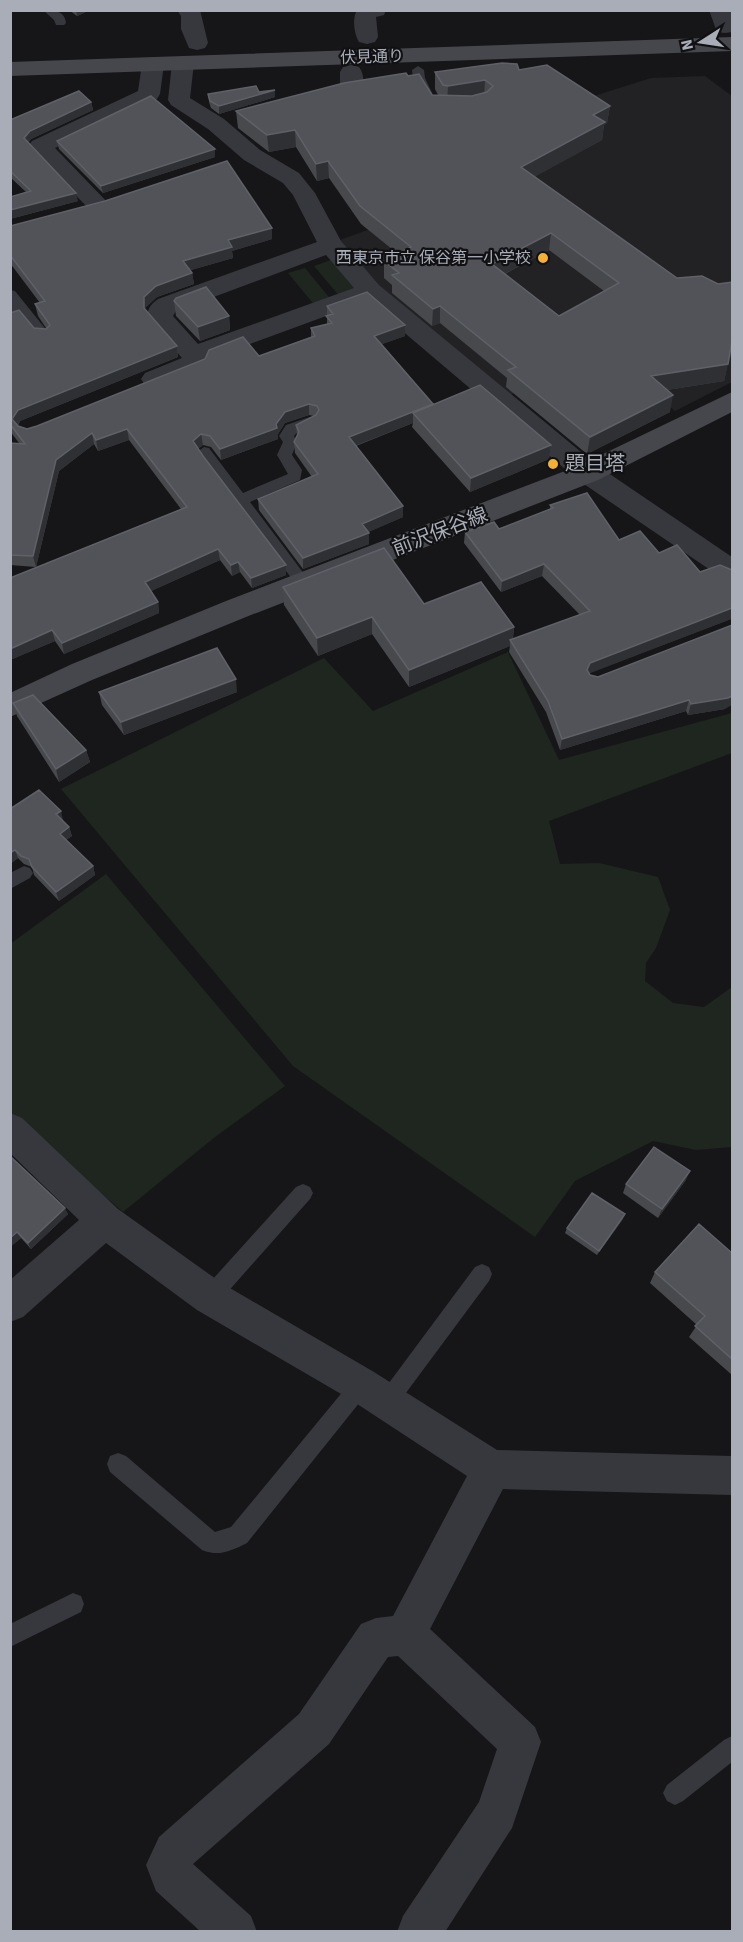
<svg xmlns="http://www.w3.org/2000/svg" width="743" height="1942" font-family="'Source Sans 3','Noto Sans JP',sans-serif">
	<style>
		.built { fill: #222225 }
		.green { fill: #1e261f }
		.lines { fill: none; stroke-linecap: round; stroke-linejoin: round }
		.service { fill: #37383d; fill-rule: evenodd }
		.minor { fill: #37383d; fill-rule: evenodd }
		.secondary { fill: #45474d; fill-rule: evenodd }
		.wall { fill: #47494d; fill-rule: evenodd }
		.shaded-wall { fill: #2f3033 }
		.building { fill: #525359; stroke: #5f6168; stroke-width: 1.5; fill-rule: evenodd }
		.poi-dot { fill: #f2b134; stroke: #111113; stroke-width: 2 }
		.labels { text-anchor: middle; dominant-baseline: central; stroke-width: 4.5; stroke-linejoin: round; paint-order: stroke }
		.far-street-label { font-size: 16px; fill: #a8adb8; stroke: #111113 }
		.far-poi-label { font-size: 16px; fill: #a8adb8; stroke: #111113; text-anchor: end }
		.poi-label { font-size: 20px; fill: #a8adb8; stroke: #111113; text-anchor: start }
		.street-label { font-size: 20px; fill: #a8adb8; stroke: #111113 }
	</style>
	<rect width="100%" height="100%" fill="#161618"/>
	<!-- built -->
	<path class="built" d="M705,76L732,96V382L675,411L598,350L510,395L368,276L340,240L428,208L395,159L651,78Z"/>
	<!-- green -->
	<path class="green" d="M334,259L360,291L341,298L314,266Z
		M305,268L333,302L316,307L288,273Z
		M508,652L559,760L732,713V753L549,821L560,864L599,863L658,877L670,910L656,948L646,963L645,981L673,1003L704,1007L732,987V1147L696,1150L653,1141L575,1181L535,1237L293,1066L61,789L324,658L373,711Z
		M106,874L285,1086L215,1137L123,1212L11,1116L10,944Z"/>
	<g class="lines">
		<!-- service -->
		<path class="service" d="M43,10C52,10 65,10 66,23L64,25H56L54,20Z
			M418,66L424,70L425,78L434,97L432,100H424L413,78L412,70Z
			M10,290L15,291L48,332L50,335L48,338H38L18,313L10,315Z
			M310,417L315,418L317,422C312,430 299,428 294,436L297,442L292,455L302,470L300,480L250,502L308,579L311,583L308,587H298L197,452L204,447L209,448L243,493L288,474L277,455L283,442L279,436L286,425Z
			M24,866L30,868L33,873L30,878L10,889V873Z
			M303,1184L310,1187L313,1193L310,1199L217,1304L210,1307L203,1304L200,1297L203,1290L296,1187Z
			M482,1264L489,1267L492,1274L489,1281L394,1409L387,1412L380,1409L377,1402L380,1395L475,1267Z
			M361,1375L368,1378L371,1385L368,1392L247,1543C231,1551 219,1557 202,1550L110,1472L107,1464L110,1456L118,1453L126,1456L215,1532L231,1527L354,1378Z
			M73,1593L81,1596L84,1604L81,1612L10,1647V1624Z
			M732,1736V1762L683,1801L675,1805L667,1801L663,1793L667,1785L724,1740Z"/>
		<!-- minor -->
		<path class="minor" d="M177,10H200L208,43L205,48L197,50L189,48L181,29V16Z
			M357,10H386L384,15L376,17L378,37L375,42L367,44L359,42C354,34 352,18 357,10Z
			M709,10H731L732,32L725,33L717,32Z
			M183,56L191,58L194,63L190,98L224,119L260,150L299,173L315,193L341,241L379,285L598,466L732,557V581L722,578L578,480L367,301L209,359L205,368C187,375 164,391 145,385L141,379L145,373L182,358L147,318C148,308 150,305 158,299L317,242L293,195L283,183L244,160L208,129L171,105L168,100L172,63L175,58ZM326,255L354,288L198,344L173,316L176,311Z
			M153,57L161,59L164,64L160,94L157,99L55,148L110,205L106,210L98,212L90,210L28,146L32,141L138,91L142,64L145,59Z
			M351,65L359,67C379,96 322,108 305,104L302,99L305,94L340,85V72L343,67Z
			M10,1113L22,1118L118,1209L223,1284L374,1372L497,1450L732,1456V1495L503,1489L430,1629L535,1727L541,1742L512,1828L445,1932H397L403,1916L479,1802L497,1749L398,1656L388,1657L329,1744L193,1864L251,1916L257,1932H201L156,1891L146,1865L159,1837L299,1714L361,1624L376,1618L393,1616L467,1476L348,1398L197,1310L106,1243L23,1317L10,1322V1280L79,1220L10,1153Z"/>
		<!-- secondary -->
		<path class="secondary" d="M732,37V51L10,76V62Z
			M732,392V412L598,480L246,617L92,680L10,717V693L72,664L226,601L578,466Z"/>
	</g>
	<!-- wall -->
	<path class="wall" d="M69,10H90L77,16Z
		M519,70L610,106L607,123L604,125L602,140L535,176L729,358L724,381L667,390L670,412L587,454L506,387L507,378L440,323L432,326L392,293V285L384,278V261L398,254L361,224L329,178L317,181L296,147L269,152L238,128L236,111L408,76L432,95H438L435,89V72ZM549,250L604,291L559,316L505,274Z
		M275,90V97L219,114L211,108L209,102L208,94L259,92Z
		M91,102L93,110L31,139L28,143L78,201L10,219V197L26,192L10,177V120Z
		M57,141L215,157L103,193L59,149Z
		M10,226L272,239L232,251L233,258L191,270L192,273L194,284L157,297L145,308V310L177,346L178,357L20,421L18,426L27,429L259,356L311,337V328L327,325V306L405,336L382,344L433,404L551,445L549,459L470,492L412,427L413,423L356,446L403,506V517L368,532L369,533V544L303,569L259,510L258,499L312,477L295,453L294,442L297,436L296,425L314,416L309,415L285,423L278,434V439L221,460L211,447L203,445L198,449L203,456L286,565V575L252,588L240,572L232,576L220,560L151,591L158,602L159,613L64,654L55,641L10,660V578L181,509L129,440L98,451L94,444L59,471L36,567L10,565V443H19L10,431V313L34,328L46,329V328L38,316L35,304L40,303L10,263Z
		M174,301L229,316L230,330L200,341L176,316Z
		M550,505L619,540L659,553L700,572L732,570V620L731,619L589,673L590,675L725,709L688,715L686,711L560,750L546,712L509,652L510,646L409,687L372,634L318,656L284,605L283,587L424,604L514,627L513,639L580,615L542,576L501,592L464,543L465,532L499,529L550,510Z
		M99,692H237L124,735L102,705Z
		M13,703L86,750L90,762L59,782L17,716Z
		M10,809L63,820L62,821L69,827L72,836L66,840L93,866L95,875L59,901L34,875L32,867L24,864L18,858L10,864Z
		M10,1156L68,1214L31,1249L21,1238L10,1247Z
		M686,1180L658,1218L623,1193L626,1184Z
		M623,1219L597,1255L565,1233L567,1228Z
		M732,1253V1375L689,1337L697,1325L650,1283L655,1272Z"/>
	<!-- shaded-wall -->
	<path class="shaded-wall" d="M76,10H90L77,16Z
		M485,80L484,98L447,104L448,86Z
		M275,90V97L219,114V106Z
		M91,102L93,110L31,139L26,146L24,138L30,131Z
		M610,106L607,123L604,125L602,140L520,185L521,167L593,115Z
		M295,130L296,147L269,152L267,135Z
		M215,149V157L103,193L101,186Z
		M328,161L329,178L317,181L316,164Z
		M76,193L78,201L10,219V210Z
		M272,228V239L232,251L233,258L184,272L183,261L228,240Z
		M551,233L549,250L491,281L492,264Z
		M192,273L194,284L157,297L145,308V319L144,308V297L156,286Z
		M440,306V323L432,326L433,309Z
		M229,316L230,330L200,341L198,327Z
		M405,325V336L374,347V336Z
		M732,341V357L728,358Z
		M177,346L178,357L20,421L15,430L12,419L18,410Z
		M728,364L724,381L648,393L651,376Z
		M673,395L670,412L587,454L590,437Z
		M309,404V415L285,423L278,434V439L221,460L220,449L276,424L285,412Z
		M433,404L413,413V423L349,448V437Z
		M127,429L129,440L98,451L96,440Z
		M92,433L94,444L59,471L36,567L33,556L56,460Z
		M201,434L203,445L195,452L193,441Z
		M551,445L549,459L470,492L471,478Z
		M403,506V517L362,535V524Z
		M369,533V544L303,569V558Z
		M218,549L220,560L147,593L145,582Z
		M238,562L240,572L232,576L231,565Z
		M544,564L542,576L501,592L502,581Z
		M286,565V575L252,588L251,578Z
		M158,602L159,613L64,654L62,643Z
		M732,608L731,619L588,674L587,670L590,663Z
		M372,617V634L318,656L317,638Z
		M514,627L512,644L510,640V646L409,687V670Z
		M52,630L55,641L10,660V649Z
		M236,679L237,692L124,735L121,722Z
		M732,696V705L725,709L688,715L691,704Z
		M689,700L686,711L560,750L562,739Z
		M86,750L90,762L59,782L56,769Z
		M61,811L63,820L58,823L56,814Z
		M69,827L72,836L62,842L60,834Z
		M15,850L18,858L10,864V853Z
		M93,866L95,875L59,901L56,892Z
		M690,1171L686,1180L658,1218L662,1209Z
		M65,1208L68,1214L31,1249L28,1243Z
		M625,1214L623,1219L597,1255L599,1251Z
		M17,1232L21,1238L10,1247V1238Z"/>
	<!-- building -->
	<path class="building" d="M502,63L517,64L519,70L547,65L610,106L593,115L605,122L521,167L677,278L702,276L718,284L732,282V341L728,364L651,376L673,395L590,437L508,370L516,367L440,306L433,309L392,275L399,273L384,261L411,247L360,206L328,161L316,164L295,130L267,135L236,111L344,83L406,73L408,76L419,74L432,95L472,96L487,92L493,86L485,80L448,86L443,85L435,72ZM551,233L619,283L559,316L492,264Z
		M256,86L259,92L275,90L219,106L210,101L208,94Z
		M79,91L91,102L30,131L24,138L76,193L10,210V197L31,191L10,171V120Z
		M151,96L215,149L101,186L57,141Z
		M227,161L272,228L228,240L232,247L183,261L192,273L156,286L144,297V308L177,346L18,410L12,419L18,426L27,429L37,426L205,359L209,350L243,337L259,356L315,336L311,328L332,323L326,316L333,314L327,306L367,292L405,325L374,336L433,404L349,437L403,506L362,524L369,533L303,558L258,499L318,474L294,442L299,432L296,425L316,415L319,410L317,406L309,404L285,412L276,424L277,428L220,449L210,436L201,434L193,441L203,456L286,565L251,578L238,562L231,565L218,549L145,582L158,602L62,643L52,630L10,649V578L187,507L127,429L96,440L92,433L56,460L33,556L10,555V443L25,444L10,424V313L19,310L34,328L46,329L50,325L35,304L45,301L10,255V226L105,201Z
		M206,287L229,316L198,327L174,301L176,298Z
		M480,385L551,445L471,478L413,413Z
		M587,493L619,540L640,531L659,553L677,545L700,572L720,565L732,570V608L590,663L587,670L590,675L598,677L732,625V696L728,698L691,704L689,700L562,739L548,701L510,640L590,611L544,564L502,581L465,532L494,522L499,529L553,508L550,505Z
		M384,548L424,604L481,582L514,627L409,670L372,617L317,638L283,587Z
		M217,648L236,679L121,722L99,692Z
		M33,695L86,750L56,769L13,703Z
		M39,790L61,811L56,814L69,827L60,834L93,866L56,892L32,867L29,859L21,856L15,850L10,853V809Z
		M654,1147L690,1171L662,1209L626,1184Z
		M10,1156L65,1208L28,1243L17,1232L10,1238Z
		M592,1193L625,1214L599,1251L567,1228Z
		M699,1224L732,1253V1359L695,1326L705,1316L655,1272Z"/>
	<!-- markers -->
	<g class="poi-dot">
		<circle cx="543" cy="258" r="6"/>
		<circle cx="553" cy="464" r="6"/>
	</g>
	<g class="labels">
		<!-- far-street labels -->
		<g class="far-street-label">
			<text transform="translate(372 57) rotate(-2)">伏見通り</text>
		</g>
		<!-- far-poi labels -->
		<g class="far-poi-label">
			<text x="531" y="258">西東京市立 保谷第一小学校</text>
		</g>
		<!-- poi labels -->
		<g class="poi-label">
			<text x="565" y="464">題目塔</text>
		</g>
		<!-- street labels -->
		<g class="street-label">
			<text transform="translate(440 532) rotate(-21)">前沢保谷線</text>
		</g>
	</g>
	<!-- border -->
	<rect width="743" height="1942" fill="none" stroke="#a8adb8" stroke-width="24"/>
	<!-- north arrow -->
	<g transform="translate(701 42) rotate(258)" stroke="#111113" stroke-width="4.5" paint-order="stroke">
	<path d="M0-4.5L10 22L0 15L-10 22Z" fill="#a8adb8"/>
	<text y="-9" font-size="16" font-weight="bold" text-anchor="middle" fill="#a8adb8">N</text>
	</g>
</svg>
